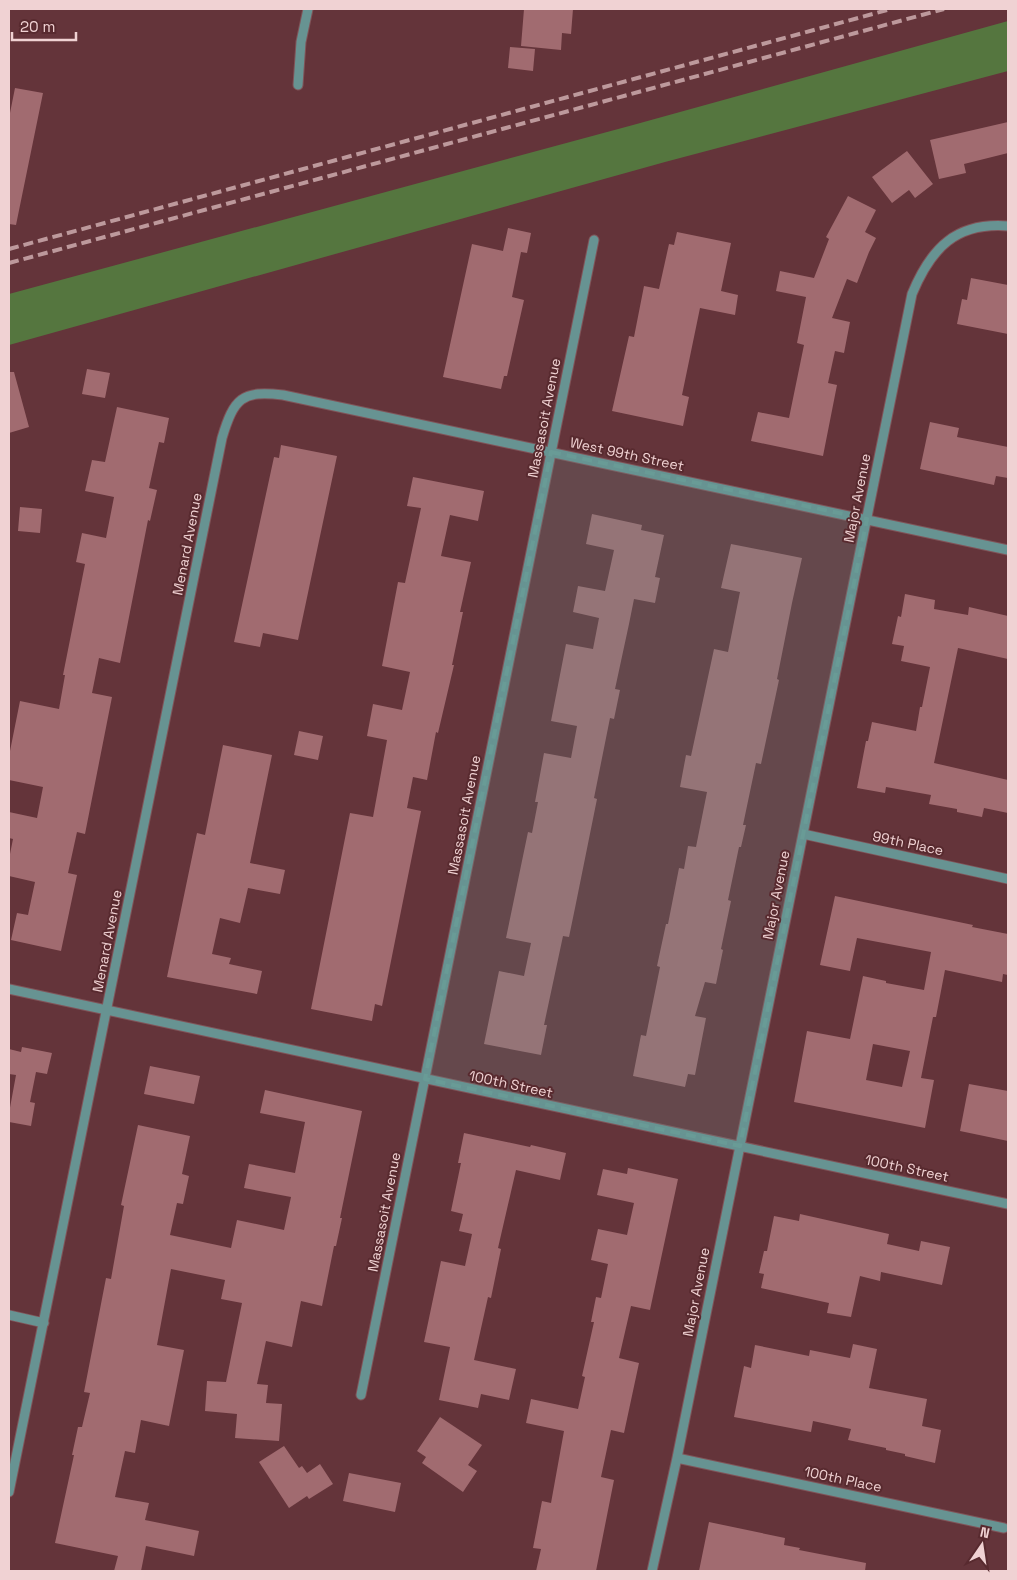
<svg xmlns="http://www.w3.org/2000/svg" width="1017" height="1580" font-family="'Space Grotesk',sans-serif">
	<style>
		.green { fill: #55763f }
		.building { fill: #a16b70; fill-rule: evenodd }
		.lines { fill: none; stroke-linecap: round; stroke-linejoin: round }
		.minor-casing { stroke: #805459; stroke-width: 11 }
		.minor { stroke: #679392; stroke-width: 9 }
		.rail { stroke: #bd999c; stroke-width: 4; stroke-dasharray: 10 5; stroke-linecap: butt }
		.marked { fill: #699b96; fill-opacity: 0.2; stroke: #699b96; stroke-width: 4; stroke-dasharray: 10 6; stroke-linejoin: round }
		.labels { text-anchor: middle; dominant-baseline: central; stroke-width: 4; stroke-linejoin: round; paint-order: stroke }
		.street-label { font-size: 14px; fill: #f0d2d3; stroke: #582a2f }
	</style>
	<rect width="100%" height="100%" fill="#64343a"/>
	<!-- green -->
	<path class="green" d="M1008,21V71L665,162L9,345V294L633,125Z"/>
	<!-- building -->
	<path class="building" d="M524,9H573L571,34L562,33L561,50L521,46Z
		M510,47L535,49L533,71L508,68Z
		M15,88L43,93L16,225L9,224V118Z
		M1008,122V153L964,164L966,173L939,179L930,140Z
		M907,151L933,184L915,198L909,190L892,203L872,177Z
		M848,196L876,210L865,232L876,238L869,252L857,283L847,279L832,318L850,322L844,353L835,351L828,383L837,385L823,456L751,441L758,412L789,418L804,345L797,343L806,297L776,291L780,271L814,278L829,239L826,237Z
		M508,228L531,233L527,253L521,252L512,297L524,300L507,376H504L501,389L443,377L472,244L503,251Z
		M677,232L731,243L721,291L738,295L735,315L700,308L682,395L689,397L683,426L612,411L629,336L634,337L644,286L659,289L669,244L674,245Z
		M971,278L1008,285V334L957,324L962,299L967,300Z
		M87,369L110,373L105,398L82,394Z
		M9,372H14L29,427L9,433Z
		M117,407L169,418L164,443L159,442L149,488L157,490L150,521L148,520L120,663L99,658L92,693L112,697L85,834L77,832L68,873L77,875L61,951L11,940L17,913L28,915L35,882L9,876V859L13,839L9,838V812L37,818L43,787L9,780V756L20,701L59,709L65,675H63L85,564L76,562L82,533L106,538L114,497L85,491L92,460L105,462Z
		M930,422L959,428L957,437L1008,447V478L996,476L994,485L920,469Z
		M281,445L337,456L298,640L263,633L260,647L234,642L274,457L279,458Z
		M413,477L484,491L478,521L450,515L441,556L471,562L460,612H463L452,665H454L438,733L436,732L427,780L413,777L407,808L421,811L382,1006L375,1004L372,1021L311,1009L350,813L373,817L387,740L367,736L373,704L402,710L410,672L382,666L398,582L405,583L421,508L407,506Z
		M20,507L42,509L40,533L18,531Z
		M592,514L642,525L641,530L664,535L655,577L660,578L655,603L634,599L629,624L615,689L620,690L614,719L610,718L594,798L597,799L575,908L569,937L563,936L544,1025H547L541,1055L484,1044L499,971L524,976L531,943L506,938L528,832L532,833L538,802H535L544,753L571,758L577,726L551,721L566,644L593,649L599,618L573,612L578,586L605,591L614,550L586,544Z
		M731,544L802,558L792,603L777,679L779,680L761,764L756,763L743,825H746L741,847H739L728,900L731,901L721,949L723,950L716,984L705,982L695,1016L706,1018L695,1075L688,1074L685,1087L633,1076L641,1035L646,1036L660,967L657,966L666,924H668L679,868L684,869L688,846L696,847L707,792L680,787L686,755L691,756L714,649L728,652L740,592L721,588Z
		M905,594L935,600L934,609L968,615L969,607L1008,616V659L958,648L934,763L1008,780V813L984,808L982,817L957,812V809L929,804L931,795L886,787L885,793L857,788L866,741H868L872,722L916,731L920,707H922L930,667L901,661L904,646L892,644L898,616L901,617Z
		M299,731L323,736L318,760L294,755Z
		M223,745L272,755L250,863L285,870L280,894L248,888L240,923L220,918L212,954L231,958L229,964L262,971L257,994L167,977L197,833L205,835Z
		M835,896L973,925L972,927L1008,934V975L1003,974L1002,982L945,970L936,1017H933L921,1078L934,1080L925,1128L794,1102L807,1031L850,1039L863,976L886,981V983L924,990L931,952L857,938L850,971L820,965ZM873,1044L910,1051L902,1087L866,1080Z
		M22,1047L52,1053L47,1074L36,1072L30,1102L35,1103L31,1126L9,1122V1113L16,1075L9,1074V1049L21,1052Z
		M150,1066L200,1076L194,1104L144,1094Z
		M969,1084L1008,1091V1141L960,1131Z
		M265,1090L362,1111L340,1218H342L336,1246H334L322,1306L301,1301L292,1347L266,1341L257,1384L268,1385L266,1403L282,1404L279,1441L235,1438L237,1414L205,1411L207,1381L226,1382L242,1303L221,1299L225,1280L171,1269L157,1345L184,1350L169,1426L141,1420L135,1453L125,1451L115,1497L149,1503L145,1520L199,1531L194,1556L146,1546L141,1571H114L118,1556L55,1543L74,1455H72L78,1427H82L90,1393L84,1392L106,1278L111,1279L124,1206L121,1205L138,1125L190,1136L182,1174L189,1176L183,1204L177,1203L170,1235L231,1248L237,1220L284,1230L291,1197L244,1188L249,1164L295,1173L305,1122L260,1113Z
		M464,1133L530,1147L531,1145L566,1153L560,1180L516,1170L498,1248L501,1249L491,1298L488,1297L474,1360L516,1369L509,1400L481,1394L478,1408L439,1400L450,1347L424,1342L441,1261L465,1266L472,1234L459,1231L463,1214L451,1211L461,1163H458Z
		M628,1168L678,1179L650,1310L631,1306L619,1358L639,1363L624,1433L611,1430L601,1477L614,1480L596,1571H536L541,1549L533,1548L542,1501L551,1503L564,1431L526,1423L531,1399L578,1409L585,1377L582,1376L594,1322H591L596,1297L601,1298L608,1264L591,1260L598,1229L627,1235L634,1203L597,1195L603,1169L627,1174Z
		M800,1214L889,1234L887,1244L919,1251L921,1241L950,1247L942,1285L881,1272L880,1281L860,1276L851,1317L827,1313L829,1303L761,1288L764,1274L759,1273L764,1251H767L774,1216L799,1221Z
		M853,1344L877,1349L869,1388L927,1399L922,1426L941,1430L935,1463L905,1456V1454L886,1450V1448L848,1440L851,1429L813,1421L811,1432L734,1417L744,1366L751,1368L755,1345L809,1356L810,1350L850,1358Z
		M440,1417L482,1445L468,1465L477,1471L463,1492L422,1463L426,1457L417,1451Z
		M284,1446L299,1468L302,1466L307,1473L320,1464L333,1484L309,1499L307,1496L289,1508L259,1462Z
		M349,1473L401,1483L395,1512L343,1501Z
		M709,1522L785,1538L784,1545L800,1548L799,1550L866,1563L865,1571H699Z"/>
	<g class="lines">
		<defs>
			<path id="minor" d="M298,85L301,42L308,9
				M803,834L1008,879
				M9,989L1008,1204
				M9,1315L44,1323
				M361,1395L594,240
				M677,1458L1004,1528
				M9,1492L222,438C234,398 242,390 283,395L1008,550
				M652,1571L677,1458L912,294C931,248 956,222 1008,226"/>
		</defs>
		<!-- minor casing -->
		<use href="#minor" class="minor-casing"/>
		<!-- minor -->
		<use href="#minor" class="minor"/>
		<!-- rail -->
		<path class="rail" d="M9,249L891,9
			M9,263L944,9"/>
	</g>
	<!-- marked area -->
	<path class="marked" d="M551,452L867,519L740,1146L425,1079Z"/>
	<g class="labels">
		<!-- street labels -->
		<g class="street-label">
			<text transform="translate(544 418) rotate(-79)">Massasoit Avenue</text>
			<text transform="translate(627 454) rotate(12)">West 99th Street</text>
			<text transform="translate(857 498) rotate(-79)">Major Avenue</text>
			<text transform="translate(187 544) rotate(-79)">Menard Avenue</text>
			<text transform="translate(464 815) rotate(-79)">Massasoit Avenue</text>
			<text transform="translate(908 843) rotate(12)">99th Place</text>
			<text transform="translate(776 895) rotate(-79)">Major Avenue</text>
			<text transform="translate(107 941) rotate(-79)">Menard Avenue</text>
			<text transform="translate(511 1084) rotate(12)">100th Street</text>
			<text transform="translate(907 1168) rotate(12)">100th Street</text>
			<text transform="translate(384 1212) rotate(-79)">Massasoit Avenue</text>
			<text transform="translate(696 1292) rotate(-79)">Major Avenue</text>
			<text transform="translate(843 1479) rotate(12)">100th Place</text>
		</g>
	</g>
	<!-- border -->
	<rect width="1017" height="1580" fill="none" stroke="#f0d2d3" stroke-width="20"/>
	<!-- north arrow -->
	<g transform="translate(982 1545) rotate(13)" stroke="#582a2f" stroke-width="4" paint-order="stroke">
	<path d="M0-4L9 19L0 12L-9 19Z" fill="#f0d2d3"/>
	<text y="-8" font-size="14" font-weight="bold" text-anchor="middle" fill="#f0d2d3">N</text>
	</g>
	<!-- scale -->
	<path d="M12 32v8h64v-8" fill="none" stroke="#f0d2d3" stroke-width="2.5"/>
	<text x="20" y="32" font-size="15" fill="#f0d2d3" stroke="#582a2f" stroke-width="4" paint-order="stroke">20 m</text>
</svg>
